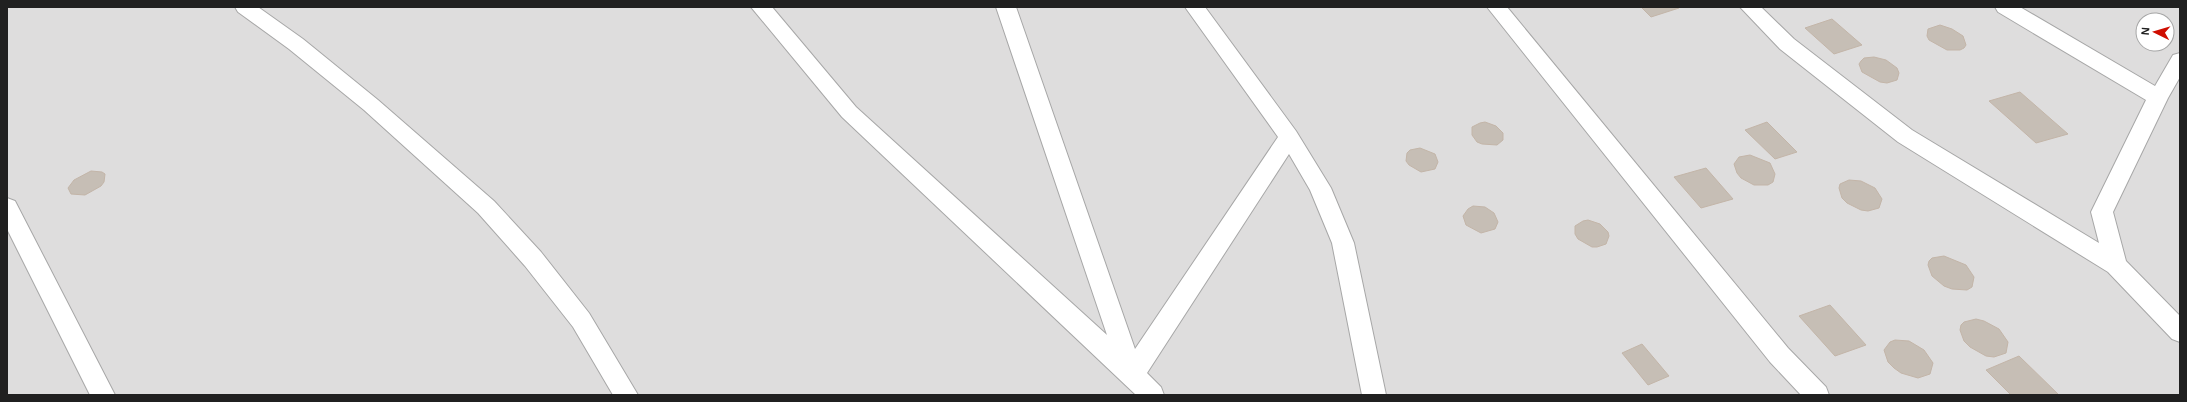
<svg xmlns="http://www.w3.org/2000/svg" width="2187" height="402" font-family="Arial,sans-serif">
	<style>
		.residential { fill: #dedddd; fill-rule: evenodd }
		.building { fill: #c6beb5; stroke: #c3b5a8 }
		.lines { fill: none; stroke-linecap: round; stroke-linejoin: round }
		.minor-casing { stroke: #a7a7a7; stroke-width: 2 }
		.tertiary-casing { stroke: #a7a7a7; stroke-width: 2 }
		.minor { fill: #fff; fill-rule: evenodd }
		.tertiary { fill: #fff; fill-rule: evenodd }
	</style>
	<rect width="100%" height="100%" fill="#f1eee6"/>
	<!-- residential -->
	<path class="residential" d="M7,7H2180V395H7ZM2143,20H2167V44H2143Z"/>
	<!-- building -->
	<path class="building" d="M1641,7H1678L1679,8L1651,17Z
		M1832,19L1862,45L1834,54L1805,28Z
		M1940,25L1952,29L1963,36L1966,45L1964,48L1960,50H1947L1929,40L1927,36L1928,29Z
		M1874,57L1886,60L1897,68L1899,73L1897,80L1887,83L1880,82L1862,72L1859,64L1861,61L1864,58Z
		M2020,92L2068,134L2036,143L1989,101Z
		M1485,122L1496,126L1503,133V140L1497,145L1482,144L1477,142L1472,135V127L1480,123Z
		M1767,122L1797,152L1775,159L1745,130Z
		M1420,148L1435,154L1438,162L1435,169L1421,172L1409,165L1406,161L1407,153L1410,150Z
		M1750,155L1770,163L1775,174L1773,182L1768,185H1754L1741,178L1737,173L1734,164L1739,157Z
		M1706,168L1733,199L1701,208L1674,177Z
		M91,171L102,172L105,174L104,182L101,186L85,195L71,194L68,188L74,180Z
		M1849,180L1861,181L1875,188L1882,199L1879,208L1868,211L1861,210L1847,203L1842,198L1839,188L1840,184Z
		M1473,206L1485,207L1494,213L1498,222L1495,229L1481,233L1466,225L1463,216L1468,209Z
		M1588,220L1600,224L1608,232L1609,236L1606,244L1597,247H1592L1578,239L1575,234V226L1583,221Z
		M1944,256L1966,265L1974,277L1972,287L1967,290L1952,289L1944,286L1932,276L1928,265L1929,261L1932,258Z
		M1830,305L1866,345L1835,356L1799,316Z
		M1976,319L1984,321L1999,329L2008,342L2006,353L1994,357L1986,356L1970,347L1964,341L1960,330L1961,325L1964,322Z
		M1895,340L1909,341L1924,350L1933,363L1930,374L1918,378L1901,373L1894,368L1888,362L1884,350L1890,342Z
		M1642,344L1669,376L1648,385L1622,353Z
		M2019,356L2059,395H2011L1986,370Z"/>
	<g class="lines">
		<defs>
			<path id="minor" d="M751,7H772L856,107L1107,335L996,7H1016L1135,349L1278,137L1185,7H1205L1296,131L1331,188L1354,243L1386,395H1362L1332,243L1310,190L1289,154L1147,373L1161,387L1164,395H1136L842,117Z
				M1487,7H1507L1788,348L1826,387L1829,395H1801L1770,362Z
				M1740,7H1761L1794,39L1912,130L2099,243L2091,212L2146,100L1998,12L1995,7H2020L2155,86L2173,55L2180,53V77L2168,98L2113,212L2126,261L2180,316V342L2172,339L2108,272L1898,142L1780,49Z
				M7,198L15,201L115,395H90L7,229Z"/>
			<path id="tertiary" d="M235,7H258L303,39L378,100L494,201L541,252L589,313L638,395H613L573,327L525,266L478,213L364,110L289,49L238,12Z"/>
		</defs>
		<!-- minor casing -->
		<use href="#minor" class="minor-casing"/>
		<!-- tertiary casing -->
		<use href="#tertiary" class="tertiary-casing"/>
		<!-- minor -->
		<use href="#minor" class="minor"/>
		<!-- tertiary -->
		<use href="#tertiary" class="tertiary"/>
	</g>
	<!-- border -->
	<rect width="2187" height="402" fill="none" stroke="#202020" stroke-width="16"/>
	<!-- north arrow -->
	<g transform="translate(2155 32) rotate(275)"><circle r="19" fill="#ffffff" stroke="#a6a6a6"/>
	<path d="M0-3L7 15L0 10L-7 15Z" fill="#cf0d00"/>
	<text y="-6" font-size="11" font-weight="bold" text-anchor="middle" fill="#202020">N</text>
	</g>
</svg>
